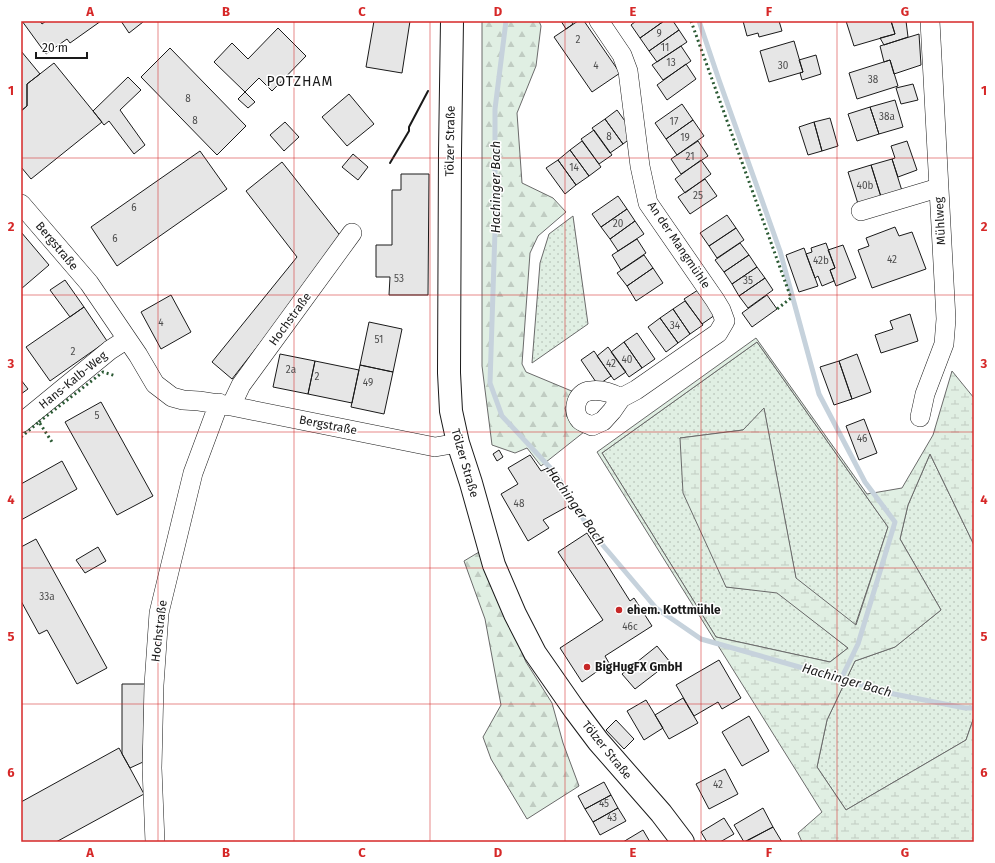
<svg xmlns="http://www.w3.org/2000/svg" width="995" height="863" font-family="'Fira Sans',sans-serif">
	<style>
		.green { fill: url(#green-dots); stroke: #6a6a6a }
		.forest { fill: url(#forest-firs); stroke: #6a6a6a }
		.wetland { fill: url(#wetland-marsh); stroke: #6a6a6a; fill-rule: evenodd }
		.lines { fill: none; stroke-linecap: round; stroke-linejoin: round }
		.stream { stroke: #c6d2dc; stroke-width: 5 }
		.building { fill: #e6e6e6; stroke: #1a1a1a }
		.minor-casing { stroke: #1a1a1a; stroke-width: 20 }
		.major-casing { stroke: #1a1a1a; stroke-width: 24 }
		.minor { stroke: #fff; stroke-width: 19 }
		.major { stroke: #fff; stroke-width: 22 }
		.hedge { stroke: #2b5a34; stroke-width: 3; stroke-dasharray: 2 3; stroke-linecap: butt }
		.wall { stroke: #1a1a1a; stroke-width: 2 }
		.grid { fill: none; stroke: #d62828; stroke-width: 1; stroke-opacity: 0.55 }
		.poi-dot { fill: #c62828; stroke: #fff; stroke-width: 1.5 }
		.labels { text-anchor: middle; dominant-baseline: central; stroke-width: 3; stroke-linejoin: round; paint-order: stroke }
		.number-label { font-size: 10px; fill: #4d4d4d }
		.street-label { font-size: 12px; fill: #1a1a1a; stroke: #fff }
		.poi-label { font-size: 12px; font-weight: bold; fill: #1a1a1a; stroke: #fff; text-anchor: start }
		.water-label { font-size: 13px; font-style: italic; fill: #1a1a1a; stroke: #fff }
		.quarter-label { font-size: 14px; letter-spacing: 1px; fill: #1a1a1a; stroke: #fff }
		.neatline { fill: none; stroke: #d62828; stroke-width: 1.5 }
		.grid-label { font-size: 13px; text-anchor: middle; font-weight: bold; fill: #d62828 }
	</style>
	<defs>
		<pattern id="green-dots" width="8" height="8" patternUnits="userSpaceOnUse"><rect width="8" height="8" fill="#e0efe3"/><path d="M2 2h.1M6 6h.1" fill="none" stroke="#c0ccc2" stroke-width="1.8" stroke-linecap="round"/></pattern>
		<pattern id="forest-firs" width="22" height="20" patternUnits="userSpaceOnUse"><rect width="22" height="20" fill="#e0efe3"/><path d="M5 1l3.5 6h-7zM16 11l3.5 6h-7z" fill="#c0ccc2"/></pattern>
		<pattern id="wetland-marsh" width="20" height="14" patternUnits="userSpaceOnUse"><rect width="20" height="14" fill="#e0efe3"/><path d="M1 5h8M5 5V1M11 12h8M15 12V8" fill="none" stroke="#c0ccc2"/></pattern>
	</defs>
	<rect width="100%" height="100%" fill="#fff"/>
	<!-- green -->
	<path class="green" d="M573,216L588,324L532,363L540,263L549,234Z
		M757,342L888,527L855,626L796,579L764,409L743,430L680,438L726,587L777,592L848,648L830,662L716,637L602,453Z
		M930,454L974,545V717L966,740L846,810L817,767L827,720L855,661L895,647L941,610L900,539L908,505Z"/>
	<!-- forest -->
	<path class="forest" d="M482,21H539L541,26L536,66L517,113L522,183L553,198L566,212L538,236L530,253L522,364L526,372L574,392L565,408L567,417L584,432L541,466L527,448L515,453L492,445L482,366Z
		M479,552L526,662L552,703L563,743L579,786L527,819L491,759L483,737L501,705L485,619L464,561Z"/>
	<!-- wetland -->
	<path class="wetland" d="M756,338L867,494L902,488L933,435L952,371L974,398V545L930,454L908,505L900,539L941,610L895,647L855,661L827,720L817,767L846,810L966,740L974,717V842H802L798,833L822,812L597,452ZM757,342L888,527L856,625L796,578L764,408L743,430L680,438L683,493L726,587L777,593L848,648L830,662L716,637L602,453Z"/>
	<g class="lines">
		<!-- stream -->
		<path class="stream" d="M506,21L495,109V231L490,383L502,416L556,474L590,530L656,608L701,639L894,694L965,708H974
			M699,21L719,80L780,251L819,394L865,482L895,522L858,644L841,679"/>
	</g>
	<!-- building -->
	<path class="building" d="M22,21H40L42,24L46,21H101L70,43L67,39L46,54Z
		M121,21H142L143,22L129,33Z
		M374,21H410L402,73L366,67Z
		M561,21H571L573,24L566,29Z
		M578,21H584L620,73L592,92L554,37Z
		M636,21H664L640,38L631,25Z
		M664,21H673L679,30L649,51L640,38Z
		M743,21H779L782,31L759,37L758,33L747,36Z
		M846,21H891L895,34L854,46Z
		M891,21H906L908,37L884,45L880,38L895,34Z
		M278,28L306,56L272,91L259,78L245,92L214,62L232,43L248,59Z
		M679,30L687,42L657,62L649,51Z
		M919,34L921,65L894,74L890,60L884,62L880,46Z
		M794,41L803,72L769,82L760,51Z
		M681,46L691,61L663,80L652,65Z
		M170,48L246,126L217,155L141,77Z
		M21,51L40,74L27,84V106L21,111Z
		M816,55L821,74L802,80L800,73L803,72L799,60Z
		M890,60L898,86L857,99L849,73Z
		M54,63L102,122L31,179L21,167V111L27,106V84Z
		M686,64L696,79L667,100L657,85Z
		M128,77L141,90L120,110L145,145L134,154L109,121L104,125L93,111Z
		M913,84L918,100L901,104L896,88Z
		M245,92L255,102L248,108L238,99Z
		M349,94L374,124L347,146L322,117Z
		M895,100L903,127L879,134L870,107Z
		M682,104L693,120L666,139L655,123Z
		M870,107L879,134L857,141L848,114Z
		M617,110L635,135L623,144L605,119Z
		M830,118L838,146L822,151L814,122Z
		M605,119L623,144L610,153L592,128Z
		M693,120L704,136L677,155L666,139Z
		M285,122L299,137L284,151L270,135Z
		M814,122L822,151L808,155L799,127Z
		M594,130L612,155L599,164L581,139Z
		M582,141L601,167L589,176L570,150Z
		M698,141L708,156L681,174L671,159Z
		M907,141L917,170L898,177L892,159L895,158L891,146Z
		M570,150L589,176L576,185L558,160Z
		M200,151L227,189L117,266L91,227Z
		M353,154L368,167L358,180L342,167Z
		M892,159L903,194L882,200L871,165Z
		M558,160L576,185L565,194L546,168Z
		M701,160L711,174L685,193L675,179Z
		M282,162L342,238L232,379L212,362L297,257L246,191Z
		M871,165L882,200L859,207L848,172Z
		M401,174H429L428,295H389L390,277H376V245H392V190H401Z
		M705,179L717,196L690,214L678,197Z
		M618,196L627,209L601,227L592,214Z
		M627,209L635,221L610,239L601,227Z
		M727,215L736,228L709,246L700,233Z
		M635,221L644,234L618,251L610,239Z
		M895,227L899,236L912,232L926,269L872,288L858,250L869,246L866,238Z
		M736,228L744,240L717,258L709,246Z
		M21,232L49,265L21,289Z
		M637,239L646,253L621,270L612,255Z
		M740,243L749,255L724,272L715,260Z
		M826,243L835,268L830,270L834,281L822,286L818,276L815,278L806,254L812,252L811,248Z
		M843,245L856,278L836,286L830,270L835,268L828,250Z
		M804,248L818,286L799,292L786,255Z
		M644,255L653,268L627,286L617,273Z
		M749,255L757,267L732,284L724,272Z
		M757,267L765,278L739,296L732,284Z
		M653,268L663,283L636,301L627,286Z
		M765,278L773,290L748,308L739,296Z
		M65,280L84,307L70,317L50,290Z
		M698,290L715,315L702,324L684,299Z
		M171,295L191,332L161,349L141,312Z
		M767,295L777,309L752,327L742,313Z
		M685,301L703,325L690,334L673,309Z
		M84,307L107,341L50,381L26,347Z
		M673,309L690,334L678,343L660,318Z
		M910,314L918,341L881,353L875,335L893,329L890,321Z
		M660,318L678,343L666,352L648,327Z
		M369,322L402,329L393,372L360,365Z
		M637,333L655,359L642,368L624,342Z
		M624,342L642,368L629,377L611,352Z
		M608,347L626,372L614,380L597,356Z
		M594,351L611,376L598,385L581,360Z
		M280,354L315,361L308,394L273,387Z
		M857,354L871,392L852,399L839,361Z
		M315,361L359,370L352,403L308,394Z
		M839,361L852,399L834,405L820,367Z
		M360,365L393,372L384,414L351,407Z
		M21,380L28,389L21,394Z
		M101,402L153,496L117,515L65,422Z
		M864,419L877,453L859,460L846,426Z
		M499,450L503,457L497,461L493,454Z
		M530,455L541,471L548,468L570,505L543,520L549,528L528,541L501,494L518,484L508,468Z
		M62,461L77,489L21,520V484Z
		M587,533L630,601L634,598L652,626L605,656L609,663L582,682L560,648L603,620L558,552Z
		M36,539L107,668L77,684L47,630L39,634L21,601V547Z
		M98,547L106,561L85,573L76,560Z
		M657,646L670,662L635,689L622,674Z
		M719,660L741,698L722,709L718,702L694,716L676,685Z
		M122,684H145L143,762L130,768L122,754Z
		M683,698L698,723L669,739L655,715Z
		M646,700L663,728L644,740L627,711Z
		M749,716L769,751L742,766L722,732Z
		M616,720L634,739L624,749L606,730Z
		M119,748L144,794L56,842H21V802Z
		M725,769L738,794L709,809L696,784Z
		M604,782L611,795L585,809L578,796Z
		M611,795L618,808L593,822L585,809Z
		M618,808L626,821L600,835L593,822Z
		M763,808L773,827L744,842L734,825Z
		M724,818L734,834L720,842H707L701,832Z
		M773,827L782,842H745Z
		M643,830L650,842H623Z"/>
	<g class="lines">
		<defs>
			<path id="minor" d="M599,21L622,55L628,71L640,166L648,203L715,300L721,310L725,321L718,333L636,390L621,398L612,411L603,421L592,426C588,424 583,423 580,420C571,410 577,392 590,391C602,389 612,393 621,398
				M21,204L89,283L138,355L155,384L172,397L183,400L199,401L231,406L435,447L458,443
				M861,211L938,188
				M231,406L241,385L352,233
				M920,417L925,394L944,344L946,319L930,21
				M21,423L110,350L127,339
				M155,842L152,768L154,685L159,613L193,473L219,403"/>
			<path id="major" d="M452,21L450,152L449,373L451,411L458,443L471,483L494,565L515,614L535,653L574,709L598,741L661,813L683,842"/>
		</defs>
		<!-- minor casing -->
		<use href="#minor" class="minor-casing"/>
		<!-- major casing -->
		<use href="#major" class="major-casing"/>
		<!-- minor -->
		<use href="#minor" class="minor"/>
		<!-- major -->
		<use href="#major" class="major"/>
		<!-- hedge -->
		<path class="hedge" d="M691,21L791,298L777,309
			M39,422L103,372L116,376
			M21,437L39,422L52,442"/>
		<!-- wall -->
		<path class="wall" d="M390,163L409,131V127L428,91"/>
	</g>
	<!-- grid -->
	<path class="grid" d="M158,21V842M294,21V842M430,21V842M565,21V842M701,21V842M837,21V842M21,158H974M21,295H974M21,432H974M21,568H974M21,704H974"/>
	<!-- markers -->
	<g class="poi-dot">
		<circle cx="619" cy="610" r="4"/>
		<circle cx="587" cy="667" r="4"/>
	</g>
	<g class="labels">
		<!-- number labels -->
		<g class="number-label">
			<text x="659" y="34">9</text>
			<text x="578" y="40">2</text>
			<text x="665" y="48">11</text>
			<text x="671" y="63">13</text>
			<text x="596" y="66">4</text>
			<text x="783" y="66">30</text>
			<text x="873" y="80">38</text>
			<text x="188" y="99">8</text>
			<text x="887" y="117">38a</text>
			<text x="195" y="121">8</text>
			<text x="674" y="122">17</text>
			<text x="609" y="137">8</text>
			<text x="685" y="138">19</text>
			<text x="690" y="157">21</text>
			<text x="574" y="168">14</text>
			<text x="865" y="186">40b</text>
			<text x="698" y="196">25</text>
			<text x="134" y="208">6</text>
			<text x="618" y="224">20</text>
			<text x="115" y="239">6</text>
			<text x="892" y="260">42</text>
			<text x="821" y="261">42b</text>
			<text x="399" y="279">53</text>
			<text x="748" y="281">35</text>
			<text x="161" y="323">4</text>
			<text x="675" y="326">34</text>
			<text x="379" y="340">51</text>
			<text x="73" y="352">2</text>
			<text x="627" y="360">40</text>
			<text x="611" y="364">42</text>
			<text x="291" y="370">2a</text>
			<text x="317" y="377">2</text>
			<text x="368" y="383">49</text>
			<text x="97" y="416">5</text>
			<text x="862" y="439">46</text>
			<text x="519" y="504">48</text>
			<text x="47" y="597">33a</text>
			<text x="630" y="627">46c</text>
			<text x="718" y="785">42</text>
			<text x="604" y="804">45</text>
			<text x="612" y="818">43</text>
		</g>
		<!-- street labels -->
		<g class="street-label">
			<text transform="translate(450 141) rotate(-89)">Tölzer Straße</text>
			<text transform="translate(940 221) rotate(-93)">Mühlweg</text>
			<text transform="translate(679 245) rotate(56)">An der Mangmühle</text>
			<text transform="translate(57 246) rotate(50)">Bergstraße</text>
			<text transform="translate(290 319) rotate(-54)">Hochstraße</text>
			<text transform="translate(73 380) rotate(-39)">Hans-Kalb-Weg</text>
			<text transform="translate(328 425) rotate(11)">Bergstraße</text>
			<text transform="translate(465 463) rotate(74)">Tölzer Straße</text>
			<text transform="translate(159 631) rotate(-83)">Hochstraße</text>
			<text transform="translate(607 750) rotate(51)">Tölzer Straße</text>
		</g>
		<!-- poi labels -->
		<g class="poi-label">
			<text x="627" y="610">ehem. Kottmühle</text>
			<text x="595" y="667">BigHugFX GmbH</text>
		</g>
		<!-- water labels -->
		<g class="water-label">
			<text transform="translate(495 187) rotate(-90)">Hachinger Bach</text>
			<text transform="translate(576 506) rotate(55)">Hachinger Bach</text>
			<text transform="translate(847 680) rotate(16)">Hachinger Bach</text>
		</g>
		<!-- quarter labels -->
		<g class="quarter-label">
			<text x="300" y="81">POTZHAM</text>
		</g>
	</g>
	<!-- border -->
	<rect width="995" height="863" fill="none" stroke="#ffffff" stroke-width="44"/>
	<!-- scale -->
	<path d="M36 52v6h51v-6" fill="none" stroke="#1a1a1a" stroke-width="2"/>
	<text x="42" y="52" font-size="12" fill="#1a1a1a" stroke="#ffffff" stroke-width="3" paint-order="stroke">20 m</text>
	<rect x="22" y="22" width="951" height="819" class="neatline"/>
	<g class="grid-label">
		<text x="90" y="16">A</text>
		<text x="226" y="16">B</text>
		<text x="362" y="16">C</text>
		<text x="498" y="16">D</text>
		<text x="633" y="16">E</text>
		<text x="769" y="16">F</text>
		<text x="905" y="16">G</text>
		<text x="11" y="95">1</text>
		<text x="984" y="95">1</text>
		<text x="11" y="231">2</text>
		<text x="984" y="231">2</text>
		<text x="11" y="368">3</text>
		<text x="984" y="368">3</text>
		<text x="11" y="504">4</text>
		<text x="984" y="504">4</text>
		<text x="11" y="641">5</text>
		<text x="984" y="641">5</text>
		<text x="11" y="777">6</text>
		<text x="984" y="777">6</text>
		<text x="90" y="857">A</text>
		<text x="226" y="857">B</text>
		<text x="362" y="857">C</text>
		<text x="498" y="857">D</text>
		<text x="633" y="857">E</text>
		<text x="769" y="857">F</text>
		<text x="905" y="857">G</text>
	</g>
</svg>
